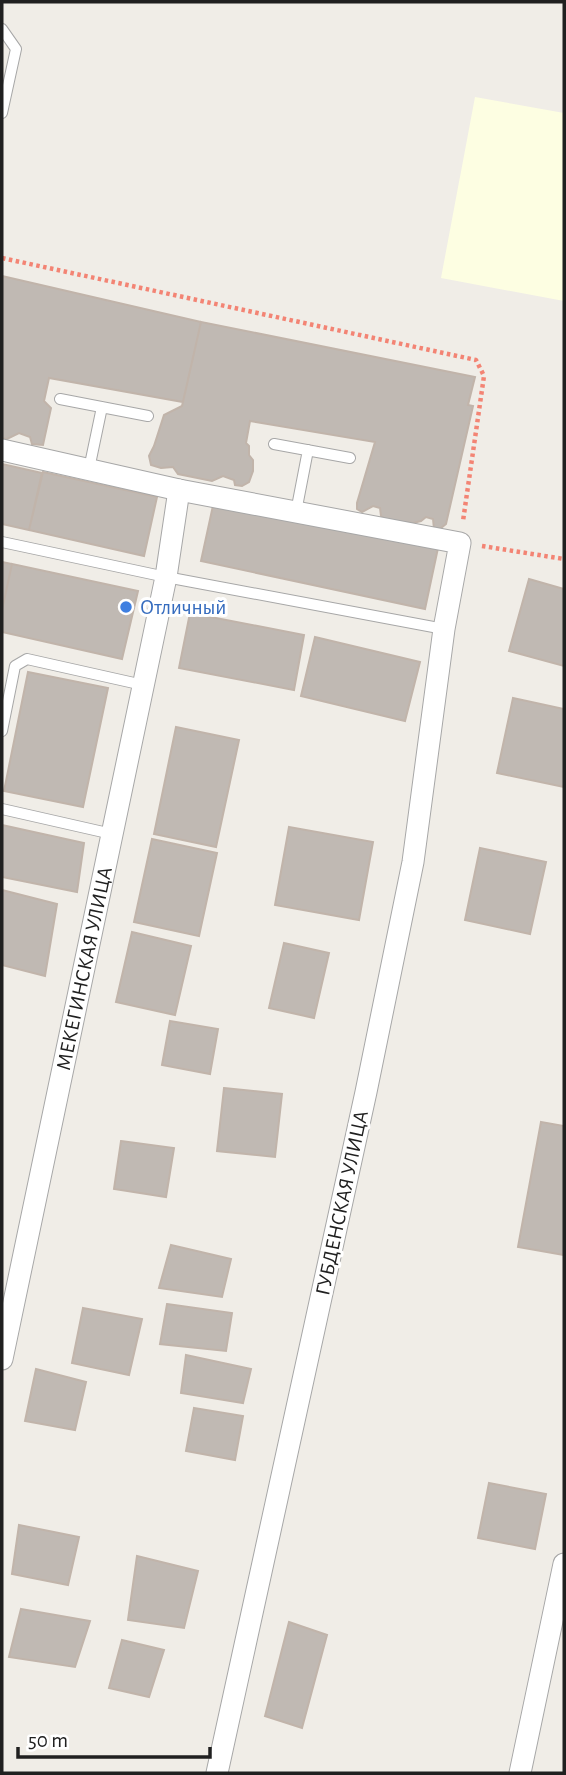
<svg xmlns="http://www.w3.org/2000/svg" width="566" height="1775" font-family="'Alegreya Sans',sans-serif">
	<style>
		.education { fill: #fdfee2 }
		.building { fill: #c0b9b3; stroke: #c1b4aa; stroke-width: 2 }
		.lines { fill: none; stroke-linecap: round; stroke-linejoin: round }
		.lane-casing { stroke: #a7a7a7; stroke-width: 12 }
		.street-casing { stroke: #a7a7a7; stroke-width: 23 }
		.path { stroke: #f38474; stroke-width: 4.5; stroke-dasharray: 3.5 3.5; stroke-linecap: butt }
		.lane { stroke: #fff; stroke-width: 10 }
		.street { stroke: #fff; stroke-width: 21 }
		.shop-dot { fill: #3f7fe0; stroke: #fff; stroke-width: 2.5 }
		.labels { text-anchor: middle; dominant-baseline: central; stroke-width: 6; stroke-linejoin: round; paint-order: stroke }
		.shop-label { font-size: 21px; fill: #366cbe; stroke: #fff; text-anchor: start }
		.street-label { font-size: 21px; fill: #202020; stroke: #fff }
	</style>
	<rect width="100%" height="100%" fill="#f0ede7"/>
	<!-- education -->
	<path class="education" d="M475,97L564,113V301L441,278Z"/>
	<!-- building -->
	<path class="building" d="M2,276L201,322L183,402L49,378L44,401L51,408L43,445L32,444L30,437L19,433L7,439L2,438Z
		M201,322L475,377L468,405L473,406L446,524L441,528L434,529L433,519L426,517L421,521L413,523L388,521L381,516L380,508L373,506L362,512L357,509V503L375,442L250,421L246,443L249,446V455L253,460V471L249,482L242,486L235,485L234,480L223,476L212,481L178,474L173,467L161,468L151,465L149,456L154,446L164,415L182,406Z
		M2,464L42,473L29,530L2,524Z
		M43,472L157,497L144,556L29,530Z
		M214,501L438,548L425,609L201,561Z
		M2,562L12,564L2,610Z
		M12,564L138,591L122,659L2,632V610Z
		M529,579L564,589V666L509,651Z
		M190,613L304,635L294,690L179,668Z
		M315,637L420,662L405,721L301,696Z
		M28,672L108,688L83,807L4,791Z
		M513,698L564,709V787L497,773Z
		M176,727L239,740L216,847L154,834Z
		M2,825L84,843L77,892L2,877Z
		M289,827L373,842L359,920L275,905Z
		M152,839L217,853L199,936L134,922Z
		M480,848L546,862L530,934L465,920Z
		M2,890L57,904L45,976L2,965Z
		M132,932L191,946L175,1015L116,1002Z
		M284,943L329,953L314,1018L269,1008Z
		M170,1021L218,1029L210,1074L162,1065Z
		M224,1088L282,1094L275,1157L217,1151Z
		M541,1122L564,1126V1255L518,1247Z
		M121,1141L174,1148L166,1197L114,1189Z
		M171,1245L231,1259L222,1297L159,1288Z
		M167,1304L232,1313L226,1351L160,1344Z
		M83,1308L142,1319L129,1375L72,1363Z
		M186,1355L251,1369L243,1403L181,1393Z
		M36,1369L86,1382L75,1430L25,1421Z
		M194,1408L243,1416L235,1460L186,1451Z
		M489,1483L546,1494L535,1549L478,1538Z
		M19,1525L79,1537L68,1585L12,1574Z
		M137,1556L198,1571L184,1628L128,1620Z
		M21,1609L90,1621L75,1667L9,1657Z
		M289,1622L327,1635L302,1728L265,1716Z
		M122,1640L164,1650L149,1697L109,1688Z"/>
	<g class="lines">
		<defs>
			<path id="lane" d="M2,29L16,49L2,113
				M60,399L148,416
				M274,444L350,458
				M89,469L102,407
				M296,512L308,450
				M2,542L166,577L444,629
				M2,731L15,666L27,659L143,685
				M2,809L112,834"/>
			<g id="street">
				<path d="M2,450L179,490L460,543L444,629L413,862L366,1092L217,1773"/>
				<path id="s1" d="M2,1359L166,577L179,490"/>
				<path d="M520,1773L564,1564"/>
			</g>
		</defs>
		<!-- lane casing -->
		<use href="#lane" class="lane-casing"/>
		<!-- street casing -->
		<use href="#street" class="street-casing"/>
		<!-- path -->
		<path class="path" d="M2,258L476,360L484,376L463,521
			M482,546L564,559"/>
		<!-- lane -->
		<use href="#lane" class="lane"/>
		<!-- street -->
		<use href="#street" class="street"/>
	</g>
	<!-- markers -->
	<circle class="shop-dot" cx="126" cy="607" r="7"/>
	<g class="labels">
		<!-- shop labels -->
		<g class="shop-label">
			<text x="140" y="607">Отличный</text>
		</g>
		<!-- street labels -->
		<g class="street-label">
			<text stroke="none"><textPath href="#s1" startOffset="399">МЕКЕГИНСКАЯ УЛИЦА</textPath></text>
			<text transform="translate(342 1203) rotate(-78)">ГУБДЕНСКАЯ УЛИЦА</text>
		</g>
	</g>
	<!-- border -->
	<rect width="566" height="1775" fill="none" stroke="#202020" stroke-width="7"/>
	<!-- scale -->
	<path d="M18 1747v10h192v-10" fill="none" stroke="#202020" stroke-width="3.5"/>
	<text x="28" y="1747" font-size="21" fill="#202020" stroke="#ffffff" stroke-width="5" paint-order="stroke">50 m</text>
</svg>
